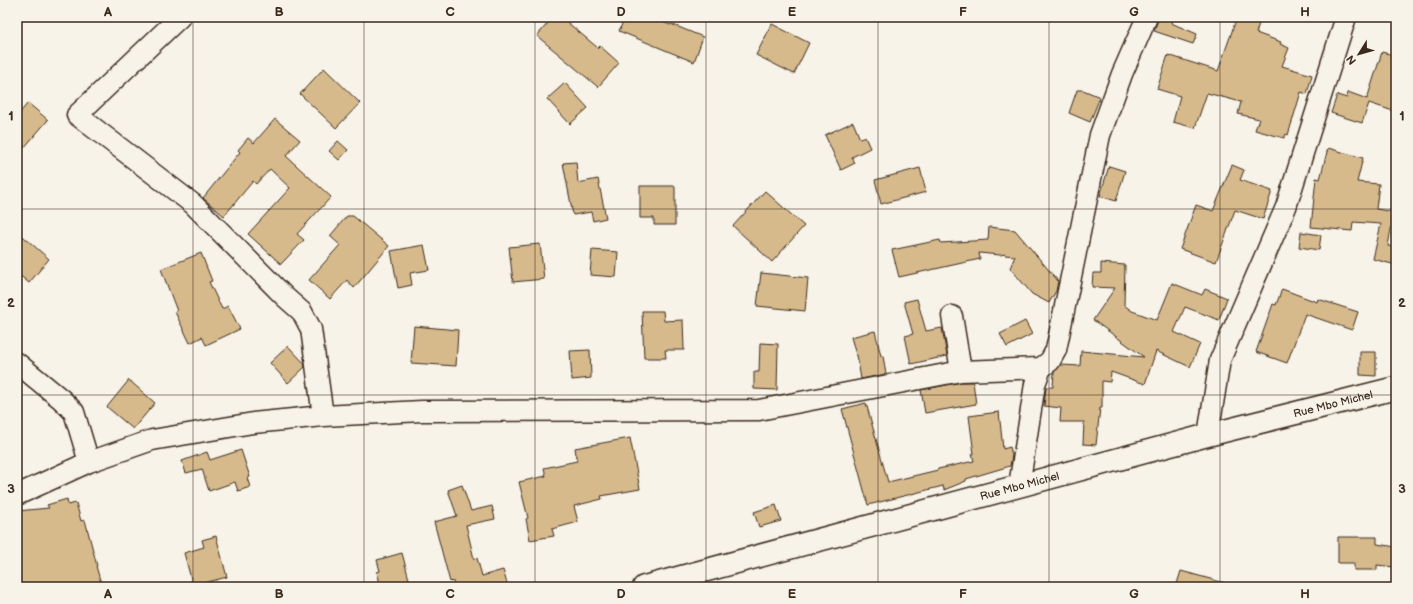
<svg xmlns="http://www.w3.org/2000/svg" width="1413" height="604" font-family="'Balsamiq Sans',sans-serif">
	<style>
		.building { fill: #d7ba8c; stroke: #3b2a1e }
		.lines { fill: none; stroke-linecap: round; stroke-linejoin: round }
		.minor-casing { stroke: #3b2a1e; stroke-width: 23 }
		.tertiary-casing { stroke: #3b2a1e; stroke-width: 25 }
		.minor { stroke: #f7f3e8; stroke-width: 20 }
		.tertiary { stroke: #f7f3e8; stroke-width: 22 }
		.grid { fill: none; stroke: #3b2a1e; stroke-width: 1; stroke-opacity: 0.55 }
		.labels { text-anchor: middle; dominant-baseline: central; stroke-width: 3; stroke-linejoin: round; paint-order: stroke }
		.street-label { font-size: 11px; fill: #3b2a1e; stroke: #f7f3e8 }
		.neatline { fill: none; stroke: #3b2a1e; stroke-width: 1.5 }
		.grid-label { font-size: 13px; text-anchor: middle; font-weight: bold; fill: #3b2a1e }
	</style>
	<rect width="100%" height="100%" fill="#f7f3e8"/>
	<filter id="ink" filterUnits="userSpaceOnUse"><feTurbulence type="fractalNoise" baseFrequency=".025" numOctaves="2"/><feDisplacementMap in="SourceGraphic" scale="8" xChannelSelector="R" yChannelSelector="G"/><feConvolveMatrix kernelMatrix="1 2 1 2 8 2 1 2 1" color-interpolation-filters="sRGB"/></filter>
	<g filter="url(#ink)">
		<!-- building -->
		<path class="building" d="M553,17H561L598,48L600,46L619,63L598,87L537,36Z
			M625,17H651L670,25L671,24L703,37L694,62L619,31Z
			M1159,17H1173L1171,23L1197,34L1193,44L1154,31Z
			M1237,17H1261L1256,33L1281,42L1280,44L1289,48L1282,66L1312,75L1307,94L1301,92L1288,135L1286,134L1284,138L1255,130L1259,119L1238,114L1241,102L1207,93L1195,128L1173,122L1180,96L1157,89L1168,55L1218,71Z
			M772,24L809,43L794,74L756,55Z
			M1382,52L1396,56V112L1369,103L1362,123L1331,113L1337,95L1347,98L1348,92L1367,99Z
			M324,68L360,103L336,128L300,94Z
			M565,83L588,108L570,124L547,99Z
			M1077,90H1083L1100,97L1090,122L1069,113Z
			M28,103L48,120L17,156V116Z
			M275,119L300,140L286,156L331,197L297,234L304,240L281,264L248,234L290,188L270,169L256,184L253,181L224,216L203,198L240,152L238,150L248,138L254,143Z
			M853,122L860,139L865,137L870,148L852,157L855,163L841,170L825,135Z
			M338,141L348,150L339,160L329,151Z
			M1328,148L1363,158L1357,182L1379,184L1376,209L1394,212L1388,246L1396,248V265L1373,259L1381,224L1353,222L1352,231L1311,227L1316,178L1320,179Z
			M576,162L578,183L598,179L606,218L593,221L591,212L573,215L563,163Z
			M1232,165L1244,170L1240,180L1272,191L1263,219L1235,210L1216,262L1180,249L1196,205L1213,211Z
			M1109,166L1125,171L1116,201L1100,196Z
			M920,168L926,192L881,204L875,180Z
			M640,186H675V225H654V218H640Z
			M765,191L804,226L772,262L733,226Z
			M347,216H353L389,246L354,288L347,280L330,299L309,280L340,245L330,236Z
			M989,227L1015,230L1058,281L1056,291L1049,303L1032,294L1010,268L1015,256L1005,255V254L1000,255L979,253L980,259L899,277L892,250L940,240L941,243L988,240Z
			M17,231L49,259L29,283L17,273Z
			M1301,232L1321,235L1319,250L1299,247Z
			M540,244L544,279L513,282L509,247Z
			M424,245L429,270L410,273L412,285L398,288L391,251Z
			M592,250L618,252L616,277L590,275Z
			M201,253L212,281L209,282L222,309L228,306L240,329L206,345L202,337L190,343L175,312L177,311L161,269Z
			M1101,263L1125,265L1124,305L1132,311L1157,320L1172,283L1202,295L1205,289L1227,298L1219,320L1185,307L1174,332L1200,344L1190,367L1156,351L1145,384L1111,372L1110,382L1102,381V408H1100L1096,445L1083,444L1084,422H1060L1061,408L1044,406L1046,387H1053L1054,372L1061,365L1080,366L1081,351L1144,357L1093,320L1115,288L1092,287L1093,273H1101Z
			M761,273L808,278L805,311L757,306Z
			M1282,289L1317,302L1318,299L1358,312L1352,330L1305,314L1287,363L1256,352L1273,304L1276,305Z
			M917,299L926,331L942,328L947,356L911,364L905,336L913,334L904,302Z
			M642,311H663L664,321L683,320L684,350H665L666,358H644Z
			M1025,321L1032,334L1007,347L1000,334Z
			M414,326L458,330L456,366L411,363Z
			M875,331L881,356H883L886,374L861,379L857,355H856L851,337Z
			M760,343L778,344L777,390L754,389V372H759Z
			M288,346L304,363L305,367L288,383L270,363Z
			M590,350L591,378L572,380L570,351Z
			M1360,352H1376V376L1360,375Z
			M129,380L155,403L133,429L107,407Z
			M962,382H973L976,404L925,413L921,390Z
			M866,403L888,482L938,470V469L974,461L972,454H974L969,416L999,412L1003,449L1010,447L1012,455L1010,466L966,479V481L944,490L943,486L868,505L842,409Z
			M630,438L640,489L601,496L602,499L574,506L578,522L552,529L554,536L530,540L526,519L528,518L519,482L546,476L544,468L577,461L575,448Z
			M241,450L250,477L247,478L250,487L238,491L235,482L209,491L202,469L186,473L182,461L207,452L210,460Z
			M462,485L471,511L492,506L495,519L466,525L474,559L477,558L482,576L503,570L508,587H454L453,581L450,582L434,522L457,516L448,490Z
			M67,499L68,505L76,503L81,521L85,520L97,566H96L102,587H17V511L49,508L47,505Z
			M776,505L781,521L759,527L754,512Z
			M216,536L227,577L193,586L184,553L204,547L202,540Z
			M1338,537H1377V544L1396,547V563L1394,562V567L1377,565V570H1354V563H1338Z
			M402,553L411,587H381L377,572L380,571L377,560Z
			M1181,571L1225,583V587H1176Z"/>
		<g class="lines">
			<defs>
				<path id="minor" d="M180,17L77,115L193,204L285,297L302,312L311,329L323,416
					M952,316L961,371L1041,368
					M17,363L61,399L74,412L89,462
					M1208,435L1220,360L1286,207L1346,17
					M1019,486L1035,384L1041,368L1050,361L1056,350L1100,135L1122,74L1147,17
					M17,495L89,462L152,440L253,423L323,416L422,411L759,410L961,371"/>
				<g id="tertiary">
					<path id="s1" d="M644,587L1208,435L1396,388"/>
				</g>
			</defs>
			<!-- minor casing -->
			<use href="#minor" class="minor-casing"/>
			<!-- tertiary casing -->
			<use href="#tertiary" class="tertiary-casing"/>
			<!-- minor -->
			<use href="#minor" class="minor"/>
			<!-- tertiary -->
			<use href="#tertiary" class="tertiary"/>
		</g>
	</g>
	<!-- grid -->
	<path class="grid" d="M193,17V587M364,17V587M535,17V587M706,17V587M878,17V587M1049,17V587M1220,17V587M17,209H1396M17,395H1396"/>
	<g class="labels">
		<!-- street labels -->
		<g class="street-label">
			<text stroke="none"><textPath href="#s1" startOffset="713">Rue Mbo Michel</textPath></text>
			<text stroke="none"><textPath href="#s1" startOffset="389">Rue Mbo Michel</textPath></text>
		</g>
	</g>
	<!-- margin -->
	<rect width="1413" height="604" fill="none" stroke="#f7f3e8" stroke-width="44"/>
	<!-- north arrow -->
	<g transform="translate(1359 54) rotate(233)" stroke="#f7f3e8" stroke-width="3" paint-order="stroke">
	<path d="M0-3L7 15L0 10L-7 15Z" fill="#3b2a1e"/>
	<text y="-6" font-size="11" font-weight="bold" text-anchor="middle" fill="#3b2a1e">N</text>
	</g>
	<rect x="22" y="22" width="1369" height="560" class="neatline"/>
	<g class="grid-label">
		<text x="108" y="16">A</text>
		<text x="279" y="16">B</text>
		<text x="450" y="16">C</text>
		<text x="621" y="16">D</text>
		<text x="792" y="16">E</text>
		<text x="963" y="16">F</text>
		<text x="1134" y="16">G</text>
		<text x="1305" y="16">H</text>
		<text x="11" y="120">1</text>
		<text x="1402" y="120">1</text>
		<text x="11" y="307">2</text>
		<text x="1402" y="307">2</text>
		<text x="11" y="493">3</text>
		<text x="1402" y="493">3</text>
		<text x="108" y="598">A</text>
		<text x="279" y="598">B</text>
		<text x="450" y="598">C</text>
		<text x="621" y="598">D</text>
		<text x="792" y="598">E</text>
		<text x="963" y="598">F</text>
		<text x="1134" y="598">G</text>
		<text x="1305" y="598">H</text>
	</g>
</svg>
